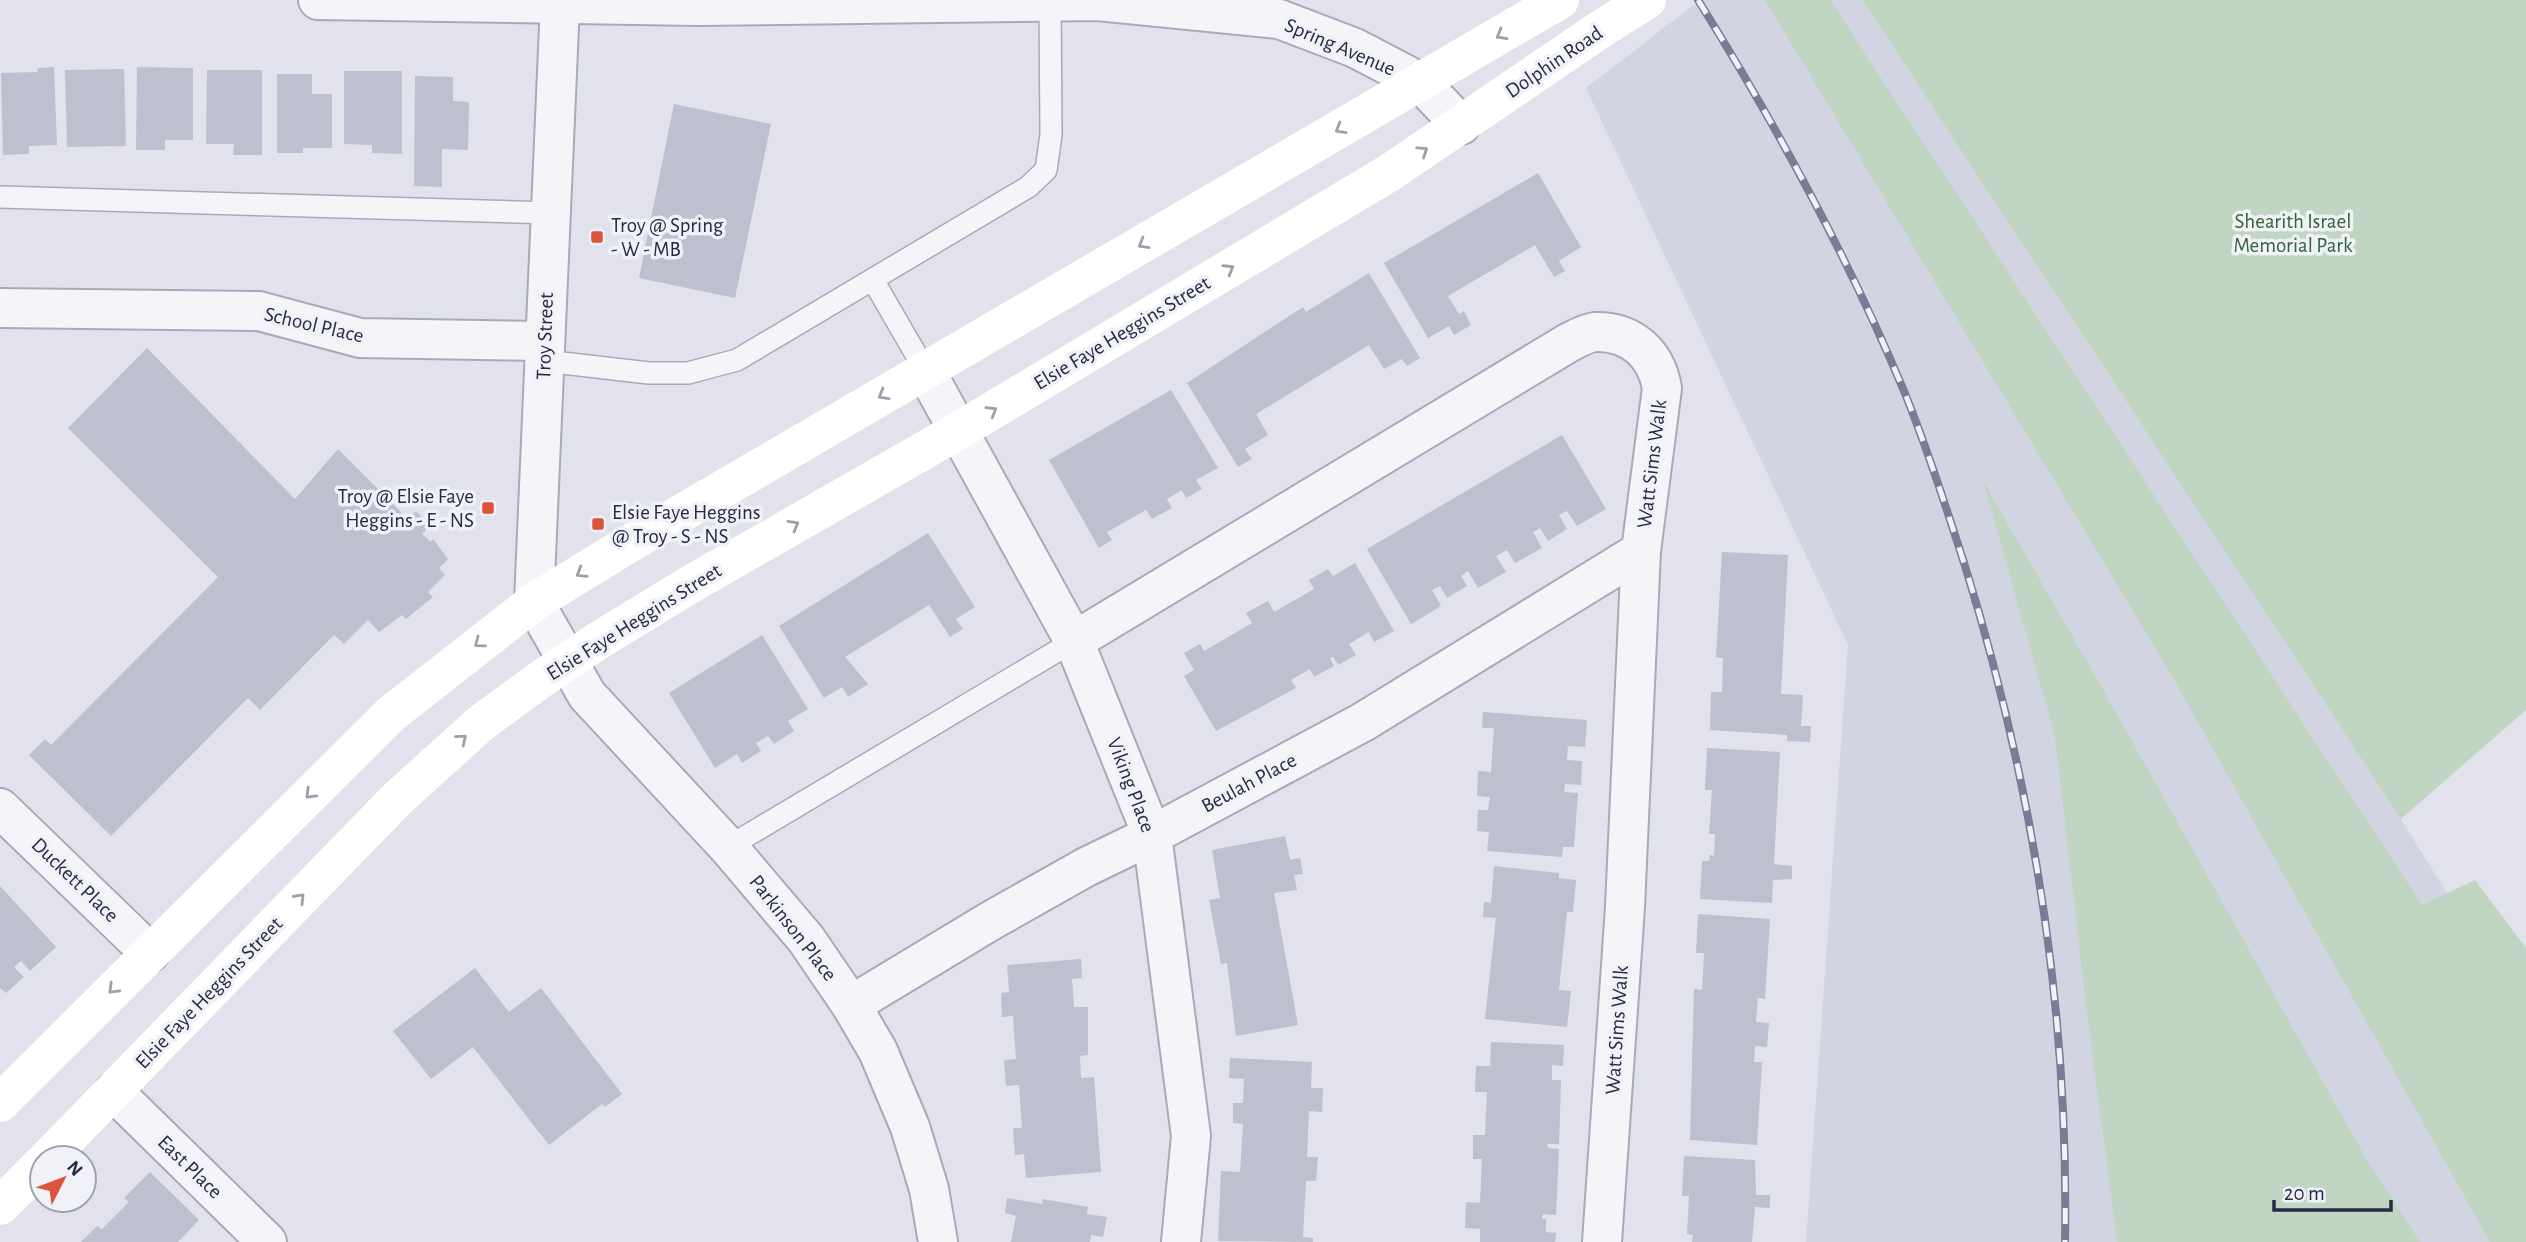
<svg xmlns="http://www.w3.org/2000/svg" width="2526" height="1242" font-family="'Alegreya Sans',sans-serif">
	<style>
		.built { fill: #d2d4e1 }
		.green { fill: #c1d6c2 }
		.building { fill: #bebfcf }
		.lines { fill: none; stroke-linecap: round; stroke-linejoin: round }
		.service-casing { stroke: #a9aab9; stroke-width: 24 }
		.minor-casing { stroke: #a9aab9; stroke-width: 42 }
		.tertiary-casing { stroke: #a9aab9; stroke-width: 42 }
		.service { stroke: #f5f5f9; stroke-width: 21 }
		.minor { stroke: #f5f5f9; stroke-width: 38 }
		.tertiary { stroke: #f5f5f9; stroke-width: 38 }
		.secondary { stroke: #fff; stroke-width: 38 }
		.rail-casing { stroke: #797b97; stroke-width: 8 }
		.rail { stroke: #f1f2f8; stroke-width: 5; stroke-dasharray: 16; stroke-linecap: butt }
		.oneway { stroke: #9e9fab }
		.poi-dot { fill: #dd523a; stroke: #f1f2f8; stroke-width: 2.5 }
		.labels { text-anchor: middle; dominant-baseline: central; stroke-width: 7; stroke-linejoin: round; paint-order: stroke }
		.street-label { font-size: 21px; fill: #272945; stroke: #f1f2f8 }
		.park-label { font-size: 21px; fill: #336338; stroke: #f1f2f8 }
		.poi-label { font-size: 21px; fill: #272945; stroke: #f1f2f8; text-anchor: start }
	</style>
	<rect width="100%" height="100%" fill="#e1e2eb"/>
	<!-- built -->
	<path class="built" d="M1700,0H1862L2401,819L2526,1021V1242H1806L1848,645L1586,88Z"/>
	<!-- green -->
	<path class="green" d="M1765,0H1830L2422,905L2475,880L2526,948V1242H2490L2172,676Z
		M1862,0H2526V710L2401,819Z
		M1983,481L2100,684L2364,1155L2420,1242H2117L2086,1005L2055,736Z"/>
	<!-- building -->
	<path class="building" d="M54,67L57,145L29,146V154L3,155L1,73L37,72L38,68Z
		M137,67L193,68V140H165V150H136Z
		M124,69L126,146L67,147L65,70Z
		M207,70H262V155H233L234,144H206Z
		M344,71H402V154L372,153V145L344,144Z
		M277,74H312V94H332V148H303V153H277Z
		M415,76L453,77V101L469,102L468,150L442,149V187L414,186Z
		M674,104L771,124L735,298L639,278Z
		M1538,173L1581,247L1559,261L1565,271L1554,277L1535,245L1448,296L1459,314L1464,311L1471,325L1454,335L1449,326L1428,338L1384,263Z
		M1369,273L1420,358L1407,366L1402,359L1384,369L1369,345L1256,414L1268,435L1245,449L1252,459L1238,467L1187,383L1303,307L1306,312Z
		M147,348L295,499L338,449L408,519L416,511L430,526L422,534L431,542L433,539L448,559L439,568L445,575L428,592L433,597L406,619L402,615L379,632L368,620L344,644L334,635L260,710L248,698L111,836L29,755L45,739L51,745L218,577L68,428Z
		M1171,390L1218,468L1196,480L1202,489L1186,498L1182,490L1167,499L1172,508L1152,519L1146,510L1107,532L1112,540L1099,548L1049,460Z
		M1562,435L1606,509L1577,526L1567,511L1559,515L1567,529L1548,541L1540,528L1533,532L1542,548L1515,563L1507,550L1496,556L1506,572L1478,588L1468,571L1461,576L1467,586L1447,598L1440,586L1432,590L1441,606L1411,624L1367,549Z
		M928,533L975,607L956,619L963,629L950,637L929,605L845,657L868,684L848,697L842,687L824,698L779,626Z
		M1722,552L1788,555L1781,694L1803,695L1801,726H1811L1810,742L1787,741V735L1710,730L1711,692H1722L1723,658L1716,657Z
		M1355,563L1394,631L1374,642L1369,632L1349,644L1356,655L1338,665L1333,657L1330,658L1334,666L1314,677L1310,669L1291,680L1296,688L1216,731L1184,676L1194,670L1184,653L1200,644L1204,651L1252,623L1246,613L1268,601L1274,612L1314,589L1309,580L1328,569L1333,576Z
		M762,635L808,709L788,721L794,731L774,744L768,736L756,743L761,751L742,763L737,754L715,768L669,693Z
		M1483,712L1587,720L1585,747L1568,746L1567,760L1582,761L1581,785L1565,784L1564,792L1578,793L1574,847H1563L1562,857L1487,851L1489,832L1477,831L1478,810H1488L1490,797L1477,796L1478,771L1491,772L1494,728H1482Z
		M1707,748L1780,752L1774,864L1792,866V879L1773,880L1772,903L1700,899L1702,861H1709L1710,855L1714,856L1715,834H1709L1712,790H1705Z
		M1285,836L1290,860L1300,858L1303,874L1294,875L1297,890L1274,893L1298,1025L1236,1036L1227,963L1221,964L1209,900L1220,898L1212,850Z
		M1494,866L1559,873V878L1576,880L1573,912H1567L1559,990L1571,991L1567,1027L1485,1019L1496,918L1483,917L1484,902L1491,903Z
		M0,886L56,947L30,971L21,961L14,967L24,977L6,993L0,988Z
		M1698,914L1770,919L1765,999L1758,998L1756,1022L1769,1023L1767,1047L1755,1046L1754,1062H1762L1757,1145L1690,1140L1694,989L1702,990L1704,953H1696Z
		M1081,959L1082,978L1072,979L1074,1007H1088V1055L1080,1056L1081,1078L1094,1077L1101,1172L1026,1178L1024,1154L1015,1155L1013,1128H1022L1019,1085L1006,1086L1004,1060L1016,1059L1013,1016L1002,1017L1001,993L1009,992L1007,965Z
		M475,968L509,1012L541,988L622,1094L605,1107L602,1104L549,1145L473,1047L431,1079L393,1031Z
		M1491,1042L1564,1045L1563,1066L1552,1065V1080H1561L1559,1144H1547L1548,1148L1559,1149L1556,1215L1543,1214L1542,1219H1546V1232L1556,1233L1555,1242H1480V1229L1465,1228L1466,1202L1480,1203L1482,1159H1473V1135H1485L1487,1092H1475L1476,1066H1490Z
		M1230,1058L1312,1062L1311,1088H1323L1322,1112L1309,1111L1307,1157H1318L1316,1181H1306L1303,1237L1313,1238V1242L1218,1241L1221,1171L1240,1172L1243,1124L1233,1123V1103H1243L1244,1079L1229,1078Z
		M1684,1156L1755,1160L1756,1195H1770V1208L1755,1207L1752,1242H1692L1693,1235L1687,1234L1689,1196H1682Z
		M150,1172L199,1220L178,1242H81L97,1226L102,1229L129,1202L124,1198Z
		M1007,1198L1042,1204L1043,1199L1088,1207L1087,1214L1107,1217L1103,1237L1091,1235L1090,1242H1011L1016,1216L1005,1213Z"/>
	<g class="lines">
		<defs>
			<path id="service" d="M0,197L551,213
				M873,280L925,370
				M545,361L649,373H688L737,360L1028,187L1046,170L1051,135L1050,1
				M728,847L1074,641"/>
			<path id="minor" d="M560,3L534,602L587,695L728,847L806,939L851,1005L878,1051L910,1127L929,1189L938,1242
				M0,308L259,311L360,338L545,341
				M925,370L1074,641L1152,835L1191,1136L1181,1242
				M1074,641L1568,343C1576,339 1586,333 1595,332C1632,331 1656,354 1662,388L1641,551L1625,907L1602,1242
				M0,808L150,953
				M851,1005L992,920L1086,867L1152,835L1363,722L1641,551
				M114,1092L267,1242"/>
			<path id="tertiary" d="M318,0L698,6L1098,1L1279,19L1355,48L1420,82L1461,125"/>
		</defs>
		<!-- service casing -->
		<use href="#service" class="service-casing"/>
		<!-- minor casing -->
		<use href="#minor" class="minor-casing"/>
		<!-- tertiary casing -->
		<use href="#tertiary" class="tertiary-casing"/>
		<!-- service -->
		<use href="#service" class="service"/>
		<!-- minor -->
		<use href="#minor" class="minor"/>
		<!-- tertiary -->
		<use href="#tertiary" class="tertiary"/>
		<!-- secondary -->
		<path class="secondary" d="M0,1103L391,714L534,602L627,545L1560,0
			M48,1158L397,799L481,723L544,677L596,642L691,584L958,431L1389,173L1601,29L1647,0
			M0,1206L42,1164"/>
		<defs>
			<path id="rail" d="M1698,0C1776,125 1847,255 1904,391C1927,448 1946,507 1965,566C2033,785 2069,1012 2065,1242"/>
		</defs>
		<!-- rail casing -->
		<use href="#rail" class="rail-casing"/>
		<!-- rail -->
		<use href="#rail" class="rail"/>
	</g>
	<!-- one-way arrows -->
	<defs><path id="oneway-chevron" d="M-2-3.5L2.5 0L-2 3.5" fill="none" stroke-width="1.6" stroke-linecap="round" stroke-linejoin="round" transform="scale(1.75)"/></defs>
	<g class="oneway">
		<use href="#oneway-chevron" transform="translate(1501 35) rotate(150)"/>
		<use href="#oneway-chevron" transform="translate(1340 129) rotate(150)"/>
		<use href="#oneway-chevron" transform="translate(1423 151) rotate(-34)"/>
		<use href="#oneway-chevron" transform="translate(1143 244) rotate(150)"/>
		<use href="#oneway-chevron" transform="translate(1229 269) rotate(-31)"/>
		<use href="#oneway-chevron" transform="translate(883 395) rotate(150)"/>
		<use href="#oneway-chevron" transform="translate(992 411) rotate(-31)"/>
		<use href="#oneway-chevron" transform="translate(794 525) rotate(-30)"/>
		<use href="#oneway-chevron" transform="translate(581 573) rotate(148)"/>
		<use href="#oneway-chevron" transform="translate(479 643) rotate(143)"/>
		<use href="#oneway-chevron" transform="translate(462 739) rotate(-40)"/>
		<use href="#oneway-chevron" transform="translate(310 794) rotate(135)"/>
		<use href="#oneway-chevron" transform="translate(300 898) rotate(-46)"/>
		<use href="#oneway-chevron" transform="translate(113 989) rotate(135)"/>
	</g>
	<!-- markers -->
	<g class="poi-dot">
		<rect x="590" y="230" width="14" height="14" rx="3.5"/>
		<rect x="481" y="501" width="14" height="14" rx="3.5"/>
		<rect x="591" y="517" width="14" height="14" rx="3.5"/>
	</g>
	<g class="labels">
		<!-- street labels -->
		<g class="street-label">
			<text transform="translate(1340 47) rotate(23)">Spring Avenue</text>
			<text transform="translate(1554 62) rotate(-34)">Dolphin Road</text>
			<text transform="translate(314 325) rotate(13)">School Place</text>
			<text transform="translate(1122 333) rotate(-31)">Elsie Faye Heggins Street</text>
			<text transform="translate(545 336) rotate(-88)">Troy Street</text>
			<text transform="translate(1652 464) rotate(-83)">Watt Sims Walk</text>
			<text transform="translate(634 622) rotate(-32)">Elsie Faye Heggins Street</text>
			<text transform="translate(1249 783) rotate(-28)">Beulah Place</text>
			<text transform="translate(1131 785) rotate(69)">Viking Place</text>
			<text transform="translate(75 880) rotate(44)">Duckett Place</text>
			<text transform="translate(793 928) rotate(52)">Parkinson Place</text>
			<text transform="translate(209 993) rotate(-46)">Elsie Faye Heggins Street</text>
			<text transform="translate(1617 1030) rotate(-86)">Watt Sims Walk</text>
			<text transform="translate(190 1167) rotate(44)">East Place</text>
		</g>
		<!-- park labels -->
		<g class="park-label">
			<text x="2293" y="221">Shearith Israel<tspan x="2293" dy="24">Memorial Park</tspan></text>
		</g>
		<!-- poi labels -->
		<g class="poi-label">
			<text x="611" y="225">Troy @ Spring<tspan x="611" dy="24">- W - MB</tspan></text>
			<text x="474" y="496" text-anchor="end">Troy @ Elsie Faye<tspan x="474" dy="24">Heggins - E - NS</tspan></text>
			<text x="612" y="512">Elsie Faye Heggins<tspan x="612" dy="24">@ Troy - S - NS</tspan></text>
		</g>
	</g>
	<!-- north arrow -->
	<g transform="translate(63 1179) rotate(48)"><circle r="33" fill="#f1f2f8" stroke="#a0a2b0" stroke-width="2"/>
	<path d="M0-5L12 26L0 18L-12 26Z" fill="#dd523a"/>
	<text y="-10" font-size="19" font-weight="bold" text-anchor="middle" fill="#272945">N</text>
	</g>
	<!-- scale -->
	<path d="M2274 1200v10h117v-10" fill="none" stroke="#272945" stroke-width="3.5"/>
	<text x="2284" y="1200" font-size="21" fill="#272945" stroke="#f1f2f8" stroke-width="5" paint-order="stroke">20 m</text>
</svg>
